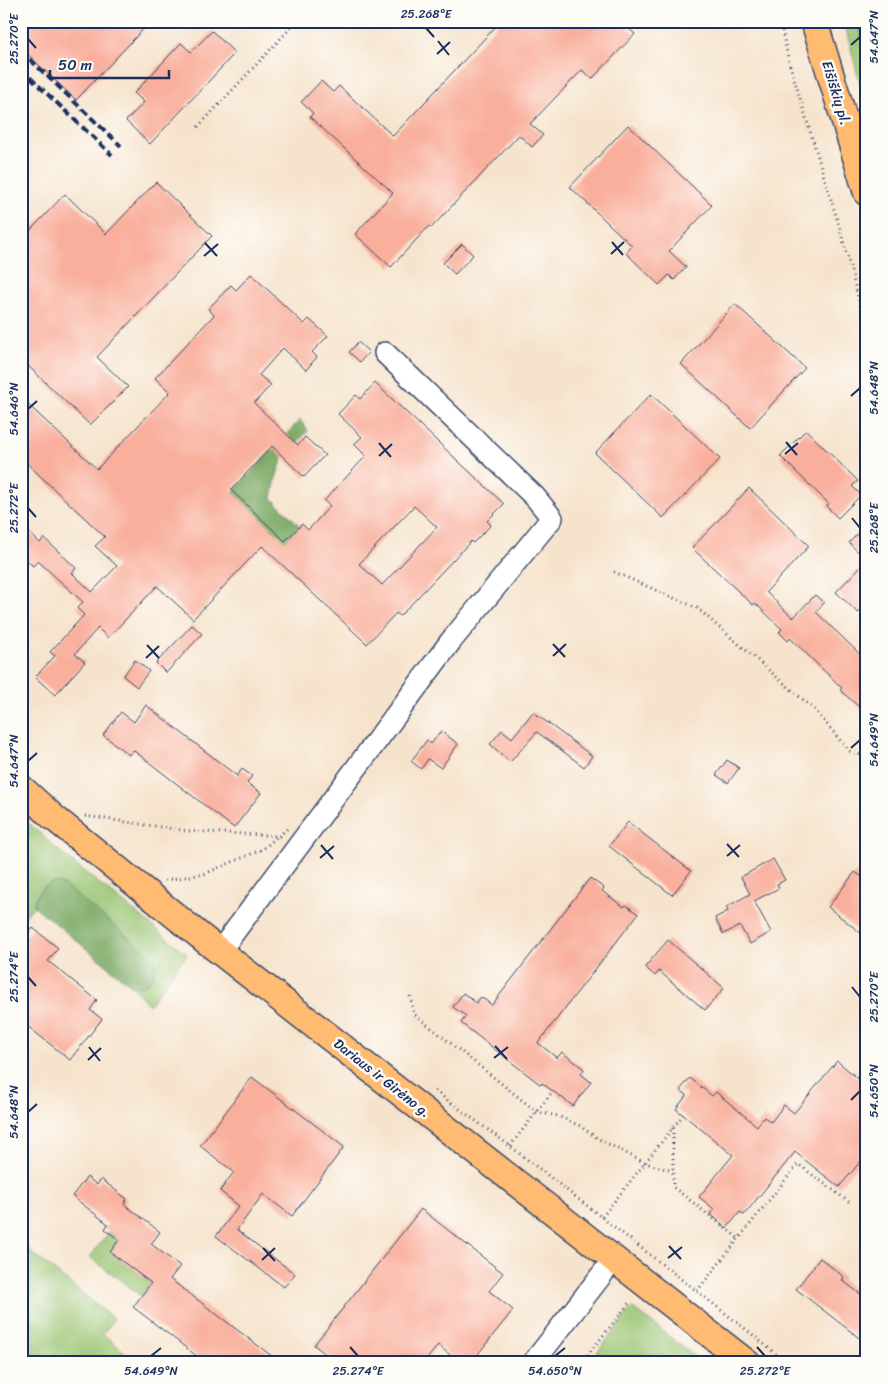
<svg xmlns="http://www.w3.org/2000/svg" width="888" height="1384" font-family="Sriracha,sans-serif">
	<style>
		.green { fill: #97c270; stroke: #597867 }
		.forest { fill: #79a862; stroke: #4a6c60 }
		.building { fill: #f9af9c; fill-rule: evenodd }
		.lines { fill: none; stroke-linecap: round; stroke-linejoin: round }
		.minor-casing { stroke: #3c4a6e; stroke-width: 24 }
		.major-casing { stroke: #3c4a6e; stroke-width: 29 }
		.path { stroke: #3c4a6e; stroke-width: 3; stroke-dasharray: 1 4; stroke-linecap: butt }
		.minor { stroke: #fff; stroke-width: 21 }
		.major { stroke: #ffbb71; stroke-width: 26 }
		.rail { stroke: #1b2f5e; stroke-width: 4; stroke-dasharray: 8 4; stroke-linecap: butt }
		.ticks { fill: none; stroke: #1b2f5e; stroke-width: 2 }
		.labels { text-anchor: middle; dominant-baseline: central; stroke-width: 5; stroke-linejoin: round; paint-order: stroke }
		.street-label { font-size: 14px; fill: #1b2f5e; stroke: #fdfcf7 }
		.neatline { fill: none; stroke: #1b2f5e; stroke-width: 2 }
		.ticks-label { font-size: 12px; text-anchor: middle; fill: #1b2f5e }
	</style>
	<rect width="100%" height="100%" fill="#fdfcf7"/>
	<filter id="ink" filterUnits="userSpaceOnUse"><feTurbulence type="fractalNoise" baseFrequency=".02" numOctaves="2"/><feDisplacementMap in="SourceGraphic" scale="10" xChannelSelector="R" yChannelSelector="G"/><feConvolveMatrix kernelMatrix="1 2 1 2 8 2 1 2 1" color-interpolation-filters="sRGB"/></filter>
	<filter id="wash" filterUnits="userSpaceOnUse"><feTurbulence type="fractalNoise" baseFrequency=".0096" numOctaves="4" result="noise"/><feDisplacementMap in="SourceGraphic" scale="20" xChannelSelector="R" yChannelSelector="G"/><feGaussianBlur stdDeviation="1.12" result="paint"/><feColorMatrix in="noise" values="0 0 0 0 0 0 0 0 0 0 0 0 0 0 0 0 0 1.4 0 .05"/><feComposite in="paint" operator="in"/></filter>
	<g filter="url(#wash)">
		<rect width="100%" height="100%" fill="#f6e3cc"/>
		<!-- green -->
		<path class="green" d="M844,21H858L867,60V112Z
			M21,816L66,857L187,954L149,1005L132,986L140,987L34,898V906L21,921Z
			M109,1232L119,1240L110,1252L151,1283L141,1296L90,1257Z
			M21,1238L31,1252L114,1319L103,1334L138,1363H29L21,1353Z
			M632,1308H633L703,1363H589Z"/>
		<!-- forest -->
		<path class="forest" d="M858,21H867V60Z
			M300,420L308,431L283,457L276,478L272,498L300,526L272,555L275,531L233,492Z
			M54,882L64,885L153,957L156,966L153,977L150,981L140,987L132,986L34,906C35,892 42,887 54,882Z"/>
		<g id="blocks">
			<!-- building -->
			<path class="building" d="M21,21H151L76,100L21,48Z
				M501,21H620L635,34L592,79L582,70L530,124L543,135L532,147L519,135L431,228L429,226L391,267L355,234L393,193L310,117L313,113L301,102L321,81L333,92L339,86L393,136Z
				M212,31L235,53L150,144L126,121L144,102L134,93L181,43L191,52Z
				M628,125L712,205L669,251L686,267L674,280L669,275L659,285L626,253L632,246L570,187Z
				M156,182L212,236L97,357L128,387L90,425L21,359V240L65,194L106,234Z
				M462,244L473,255L455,274L443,263Z
				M251,274L304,324L309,319L328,336L312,352L317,357L306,370L283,348L259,375L271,385L254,403L298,445L305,437L325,455L304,477L272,446L231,490L285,541L302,524L308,530L330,506L324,501L366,456L354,444L362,437L338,414L356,395L360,399L375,383L504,504L487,521L491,525L473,543L471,541L400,616L396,613L367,644L262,546L193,619L157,586L108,638L98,628L75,654L85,662L55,695L35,677L55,656L50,652L84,615L77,608L83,602L38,561L33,566L21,555V525L40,543L44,538L76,568L72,573L92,592L117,566L95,546L105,537L21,458V398L97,469L170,392L155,378L214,315L208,309L231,285L236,290ZM414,506L437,527L382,585L359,564Z
				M735,304L805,368L750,428L681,364Z
				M358,342L369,352L360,362L349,352Z
				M651,394L720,459L663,518L595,453Z
				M806,430L858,481L852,486L861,495L838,518L826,506L829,504L780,456Z
				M749,488L809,546L766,592L793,618L815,595L824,603L816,612L867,661V714L840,690L842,688L790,638L788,641L779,632L782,629L755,603L753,605L692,548Z
				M859,532L867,539V603L858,613L836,592L867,560L849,543Z
				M192,625L202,634L166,673L156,663Z
				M135,660L149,671L137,687L123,676Z
				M146,705L237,776L242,769L252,776L247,783L261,793L234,828L133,750L129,755L103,735L121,712L134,722Z
				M533,712L592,756L584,767L537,732L510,762L490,744L502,730L512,738Z
				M441,731L458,744L441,768L428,759L421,769L411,761L427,740L431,744Z
				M727,760L739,768L728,783L716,775Z
				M628,822L691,871L672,895L609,846Z
				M773,859L785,880L777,884L779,888L754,901L771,932L750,944L740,926L723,934L715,918L728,911L726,907L750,894L741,877Z
				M855,872L867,880V938L828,907Z
				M590,878L604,888L602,891L624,907L626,905L638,914L538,1043L557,1058L562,1052L584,1069L581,1074L591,1082L573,1106L542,1083L541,1085L461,1023L466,1016L453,1007L463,993L476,1003L481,997L492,1005Z
				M33,928L58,948L48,961L97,1000L90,1010L102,1019L70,1060L21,1021V942Z
				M668,940L724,988L705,1010L659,971L655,976L645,967Z
				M837,1061L867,1086V1154L839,1187L795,1152L744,1215L740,1212L727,1228L710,1214L714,1209L699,1197L733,1155L676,1109L687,1095L680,1090L690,1078L712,1096L716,1092L757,1126L764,1117L771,1122L784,1105L794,1113Z
				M252,1077L344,1147L292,1216L263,1194L237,1230L295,1274L284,1287L216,1236L239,1206L220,1191L234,1172L200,1146Z
				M87,1177L97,1185L101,1179L127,1199L124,1204L160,1232L151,1244L180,1266L170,1279L281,1363H206L133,1307L151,1283L110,1252L119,1240L105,1229L108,1224L72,1196Z
				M421,1209L503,1273L489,1291L513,1310L471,1363H460L438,1345L424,1363H337L314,1345Z
				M820,1258L844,1277L842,1280L867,1299V1344L796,1289Z"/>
		</g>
	</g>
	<g filter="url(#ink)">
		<use href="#blocks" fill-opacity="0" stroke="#3c4a6e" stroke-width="1"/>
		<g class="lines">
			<defs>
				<path id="minor" d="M220,951L451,641L552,518L535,497L385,353
					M533,1363L614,1259"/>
				<path id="major" d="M814,21L867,193
					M21,788L53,817L210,944L747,1363"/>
			</defs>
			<!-- minor casing -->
			<use href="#minor" class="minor-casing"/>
			<!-- major casing -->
			<use href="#major" class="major-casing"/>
			<!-- path -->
			<path class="path" d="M780,21L789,62L840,229L867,331
				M198,127L297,21
				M614,572L697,608L815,710L849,751L867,757
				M85,816L188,831L279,836L287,829
				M165,880L204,874L263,849L278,836
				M410,996L414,1014L537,1112L558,1116L580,1126L597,1138L645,1163L673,1171
				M435,1091L510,1146L748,1331L787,1363
				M673,1128V1187L738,1238
				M510,1146L553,1091
				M602,1217L683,1115
				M697,1291L798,1164L849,1202
				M581,1363L630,1302"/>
			<!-- minor -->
			<use href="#minor" class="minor"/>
			<!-- major -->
			<use href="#major" class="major"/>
			<!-- rail -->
			<path class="rail" d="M21,51L121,146
				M21,69L112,155"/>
		</g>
	</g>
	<!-- ticks -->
	<path class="ticks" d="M426,28L434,37M28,39L36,48M438,41L449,55M851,45L860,37M437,54L450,42M612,242L623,255M205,243L217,256M611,254L624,242M204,256L218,244M851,396L860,388M28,409L37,401M786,442L797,455M379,443L391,457M785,454L798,443M379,456L392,444M28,508L36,517M852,518L860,528M553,644L565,657M147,645L159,658M553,656L566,644M146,658L159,646M851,748L860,740M28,761L37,753M727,844L739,857M321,845L333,859M727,856L740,845M320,858L334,846M28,977L36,986M852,987L860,997M495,1046L507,1059M89,1047L100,1061M494,1058L508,1047M88,1060L101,1048M851,1100L860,1091M28,1112L37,1104M669,1246L681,1259M263,1248L275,1261M668,1258L682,1247M262,1260L275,1248M350,1347L358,1356M757,1347L765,1356M151,1356L161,1348M555,1356L565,1348"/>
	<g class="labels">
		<!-- street labels -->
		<g class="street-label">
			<text transform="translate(836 93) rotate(73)">Eišiškių pl.</text>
			<text transform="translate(382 1078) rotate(38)">Dariaus ir Girėno g.</text>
		</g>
	</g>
	<!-- margin -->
	<rect width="888" height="1384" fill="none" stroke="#fdfcf7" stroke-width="55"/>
	<!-- scale -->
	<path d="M50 70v8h119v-8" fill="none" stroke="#1b2f5e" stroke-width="2.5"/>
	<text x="58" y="70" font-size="15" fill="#1b2f5e" stroke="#fdfcf7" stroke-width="4" paint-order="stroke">50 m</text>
	<rect x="28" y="28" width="832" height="1328" class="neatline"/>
	<g class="ticks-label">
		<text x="426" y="18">25.268°E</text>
		<text transform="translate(874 37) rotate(-90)" y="4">54.647°N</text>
		<text transform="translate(14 39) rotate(-90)" y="4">25.270°E</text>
		<text transform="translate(874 388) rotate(-90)" y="4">54.648°N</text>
		<text transform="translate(14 409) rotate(-90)" y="4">54.646°N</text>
		<text transform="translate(14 508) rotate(-90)" y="4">25.272°E</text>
		<text transform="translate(874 528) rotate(-90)" y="4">25.268°E</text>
		<text transform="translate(874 740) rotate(-90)" y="4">54.649°N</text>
		<text transform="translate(14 761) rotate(-90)" y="4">54.647°N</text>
		<text transform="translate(14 977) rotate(-90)" y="4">25.274°E</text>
		<text transform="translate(874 997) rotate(-90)" y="4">25.270°E</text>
		<text transform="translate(874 1091) rotate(-90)" y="4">54.650°N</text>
		<text transform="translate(14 1112) rotate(-90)" y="4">54.648°N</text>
		<text x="151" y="1375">54.649°N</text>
		<text x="358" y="1375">25.274°E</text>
		<text x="555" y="1375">54.650°N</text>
		<text x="765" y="1375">25.272°E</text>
	</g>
</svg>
